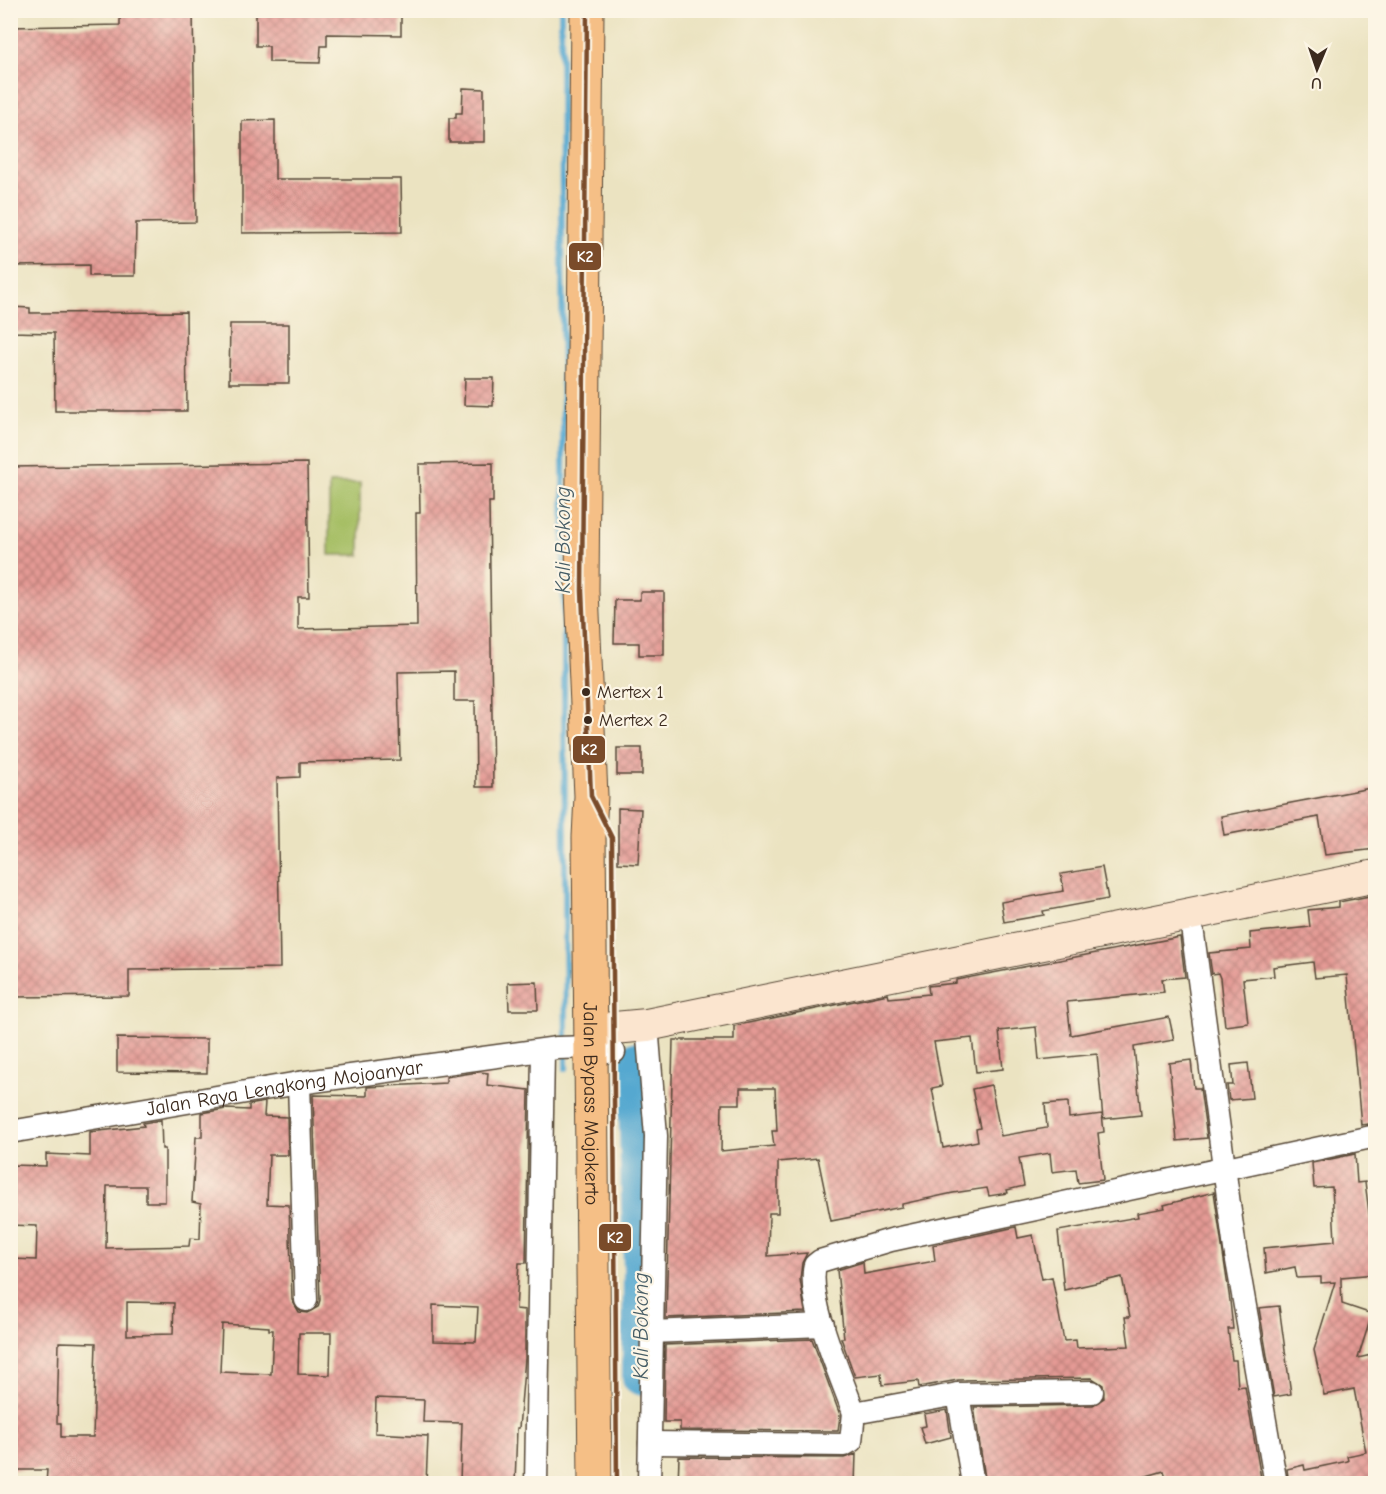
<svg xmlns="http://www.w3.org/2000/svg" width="1386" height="1494" font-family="'Comic Neue',sans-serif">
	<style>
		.park { fill: #a5be64; stroke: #707441; stroke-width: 1.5 }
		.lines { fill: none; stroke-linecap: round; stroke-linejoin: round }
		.stream { stroke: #54a8d0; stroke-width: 6 }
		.river { stroke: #54a8d0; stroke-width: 36 }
		.building { fill: url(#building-cross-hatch); fill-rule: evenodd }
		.minor-casing { stroke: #554636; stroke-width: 25 }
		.secondary-casing { stroke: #554636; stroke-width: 34 }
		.trunk-casing { stroke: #554636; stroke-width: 35 }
		.minor { stroke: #fff; stroke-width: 22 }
		.secondary { stroke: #fbe5cf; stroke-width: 32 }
		.trunk { stroke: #f5bf86; stroke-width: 33 }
		.bus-1-casing { stroke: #fcf5e5; stroke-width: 9 }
		.bus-1 { stroke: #7a4b2a; stroke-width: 4.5 }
		.bus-dot { fill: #3b2a1e; stroke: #fcf5e5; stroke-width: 2 }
		.labels { text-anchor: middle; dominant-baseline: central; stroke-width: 4.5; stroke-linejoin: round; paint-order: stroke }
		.bus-label { font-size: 18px; fill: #3b2a1e; stroke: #fcf5e5; text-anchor: start }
		.street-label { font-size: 20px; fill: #3b2a1e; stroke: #fcf5e5 }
		.water-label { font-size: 21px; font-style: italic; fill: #455c65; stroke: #fcf5e5 }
		.line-badge { stroke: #fcf5e5; stroke-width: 2 }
		.badge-label { font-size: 16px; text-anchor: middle; font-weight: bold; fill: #fff }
	</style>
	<defs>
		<pattern id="building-cross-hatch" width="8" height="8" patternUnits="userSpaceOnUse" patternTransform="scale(1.5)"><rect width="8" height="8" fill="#e49a94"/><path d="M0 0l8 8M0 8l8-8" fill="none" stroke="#ba7e78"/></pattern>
	</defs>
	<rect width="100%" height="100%" fill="#fcf5e5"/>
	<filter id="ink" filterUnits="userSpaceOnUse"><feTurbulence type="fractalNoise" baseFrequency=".0167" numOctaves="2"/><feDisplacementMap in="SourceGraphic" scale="12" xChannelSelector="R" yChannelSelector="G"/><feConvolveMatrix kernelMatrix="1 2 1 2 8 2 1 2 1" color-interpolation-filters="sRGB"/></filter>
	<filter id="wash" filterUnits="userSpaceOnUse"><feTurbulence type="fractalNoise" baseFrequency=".008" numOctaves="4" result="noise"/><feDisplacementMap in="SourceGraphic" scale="24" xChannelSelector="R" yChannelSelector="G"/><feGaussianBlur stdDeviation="1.35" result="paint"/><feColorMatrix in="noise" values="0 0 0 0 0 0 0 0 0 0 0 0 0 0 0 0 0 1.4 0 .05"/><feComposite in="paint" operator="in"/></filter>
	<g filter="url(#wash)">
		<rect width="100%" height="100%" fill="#ebe3c1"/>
		<!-- park -->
		<path class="park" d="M329,483H360V555H329Z"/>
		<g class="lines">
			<!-- stream -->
			<path class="stream" d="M561,10L566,1069"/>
			<!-- river -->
			<path class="river" d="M635,1060L641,1270L640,1377"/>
		</g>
		<g id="blocks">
			<!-- building -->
			<path class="building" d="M120,10H193L196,222L136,223L135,276H89V265L10,266V27L120,25Z
				M256,10H401V35L327,34V46H321L320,63L269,62V46H256Z
				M463,88L484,89V142H449V118H456V113H462Z
				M275,120V179H401L402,232L242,233V121Z
				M10,307L30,308V313L186,312L187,411H55L54,333L10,332Z
				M230,324H289V383H229Z
				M465,378H494L493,406L464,405Z
				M307,463L309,597H298V629L417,626L416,513H420L419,464L493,463V502H489L493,787H476L475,701H454V671L398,672L400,760L300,762V777L277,778L280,968L129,970V996L10,997V467Z
				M640,592H664V655H639V643H614L615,600H640Z
				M617,748H642V775H617Z
				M1376,787V849L1325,855L1319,817L1224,835L1221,816Z
				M618,808L641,809L638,864L618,863Z
				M1102,867L1108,899L1043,911L1044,915L1004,922L1001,902L1064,891L1061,874Z
				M1375,895L1376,1123L1361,1125L1347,975L1315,978L1313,962L1273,967L1274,976L1243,979L1248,1023L1225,1026L1220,978L1218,973L1212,974L1209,953L1251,949L1250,933L1310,927L1308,910L1339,907V902Z
				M1180,937L1185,977L1162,979L1164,992L1067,1002L1071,1035L1169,1017L1174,1040L1134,1047L1141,1115L1103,1119L1097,1054L1039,1060L1036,1027L999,1031L1003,1069L976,1072L972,1038L934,1042L942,1086L932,1088L943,1148L978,1141L976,1129L980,1128L972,1089L991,1085L1001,1136L1047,1128L1045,1104L1068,1102L1069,1118L1102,1114L1104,1132L1098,1133L1103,1180L1078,1183L1076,1169L1052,1172L1050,1153L1019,1158L1024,1186L1007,1190L1008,1193L989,1196L987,1188L953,1193L902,1204V1207L831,1221L818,1158L778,1162V1213H769L768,1256L807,1253L802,1263L800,1279L805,1312L666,1318L673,1040H734V1026L888,994L889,998L929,994L928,986L956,983V980ZM740,1088H775L777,1131H772L774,1146L721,1151L722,1104H740Z
				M537,982L538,1010H509L508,983Z
				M117,1038L207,1039V1073L117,1072Z
				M1191,1060L1194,1088H1200L1207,1138L1177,1141L1169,1063Z
				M1248,1063L1252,1098L1229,1100L1227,1085H1233L1231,1065Z
				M478,1072L488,1073L487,1085L529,1090L526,1263H519L516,1309L525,1310V1358L519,1428H517L515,1484L460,1481L462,1423L423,1422L424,1400L376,1398L375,1433L428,1436L426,1484H46L47,1470H10V1304L13,1259L36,1260L37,1226L10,1225L11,1165L46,1166V1154L90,1156V1132L144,1126L143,1123L161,1120L162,1149H165V1202H146V1186H107L106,1248L189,1246L190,1238L200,1239L201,1204L192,1202L196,1137H202V1113L226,1109L249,1110V1105L265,1102L264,1116L287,1117L288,1155H269L267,1204L289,1205L292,1300L299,1312L307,1313L318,1307L320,1300L313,1095L367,1096V1087L446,1083V1077ZM127,1302L174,1303L173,1334L127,1335ZM433,1305L478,1307L476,1342L433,1341ZM222,1324L269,1327V1330H273L271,1374L220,1372ZM299,1333H331L330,1375L298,1374ZM59,1342L96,1343L93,1437H61V1423H57Z
				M1355,1154L1357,1183L1365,1182L1370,1220L1376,1219V1274L1341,1277V1282L1342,1304L1372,1314L1358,1358L1376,1354V1484H1289L1287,1469L1304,1465L1305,1470L1348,1461L1347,1456L1366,1452L1354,1389L1324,1395L1314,1350L1335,1282L1321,1283V1277L1297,1278L1295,1267L1266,1273L1264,1248L1335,1241L1332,1187L1314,1188L1312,1163Z
				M1214,1192L1230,1301L1233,1329H1228L1232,1360H1236L1238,1387L1245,1386L1262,1484H1178L1177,1476L1167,1480L1164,1471L1119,1484H986L974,1407L1093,1405L1104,1398L1103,1385L1092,1378L958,1380L919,1387L918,1381L882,1385L881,1374L855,1377L841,1338H844L837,1270L863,1262L864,1274L935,1261L933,1245L1016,1227L1018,1238L1033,1235L1042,1279L1052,1277L1064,1341L1076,1340L1077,1348L1129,1346L1125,1317H1130L1122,1277L1064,1290L1058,1231L1138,1217L1137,1213L1165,1208L1164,1205Z
				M1279,1306L1291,1394L1274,1397L1259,1308Z
				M812,1339L840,1415L838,1431L680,1430V1422H664L665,1345Z
				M947,1410L951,1437L925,1444L920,1427L926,1426L924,1414Z
				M856,1454L855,1484L748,1481V1484H678L679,1457L844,1458Z"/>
		</g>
	</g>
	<g filter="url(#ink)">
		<use href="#blocks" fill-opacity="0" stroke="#554636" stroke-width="1.5"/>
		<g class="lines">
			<defs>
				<g id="minor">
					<path d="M1190,912L1235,1249L1276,1484"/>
					<path d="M647,1025L656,1136L649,1484"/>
					<path d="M299,1083L306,1300"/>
					<path id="s1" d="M10,1132L299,1083L557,1048L593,1047L614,1052"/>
					<path d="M651,1332L823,1325"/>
					<path d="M958,1394L1092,1392"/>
					<path d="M854,1413C842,1378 806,1300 815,1265L820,1261L891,1240L1376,1136"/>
					<path d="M650,1443L844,1445L851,1441L854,1413L958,1394L973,1484"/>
					<path d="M536,1484L543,1051"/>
				</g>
				<path id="secondary" d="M593,1030L647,1025L1376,876"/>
				<g id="trunk">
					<path id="s2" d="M587,10L582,591L591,796L589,837L595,1484"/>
				</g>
			</defs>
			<!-- minor casing -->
			<use href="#minor" class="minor-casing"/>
			<!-- secondary casing -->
			<use href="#secondary" class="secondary-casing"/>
			<!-- trunk casing -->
			<use href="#trunk" class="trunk-casing"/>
			<!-- minor -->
			<use href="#minor" class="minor"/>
			<!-- secondary -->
			<use href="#secondary" class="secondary"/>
			<!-- trunk -->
			<use href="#trunk" class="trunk"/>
			<defs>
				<path id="bus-1" d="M587,10L582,591L591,796L612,838L617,1484"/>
			</defs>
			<!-- bus-1 casing -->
			<use href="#bus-1" class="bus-1-casing"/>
			<!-- bus-1 -->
			<use href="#bus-1" class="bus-1"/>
		</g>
	</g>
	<!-- markers -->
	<g class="bus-dot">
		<circle cx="586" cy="692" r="5"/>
		<circle cx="588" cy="720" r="5"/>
	</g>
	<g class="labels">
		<!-- bus labels -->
		<g class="bus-label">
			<text x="597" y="692">Mertex 1</text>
			<text x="599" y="720">Mertex 2</text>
		</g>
		<!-- street labels -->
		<g class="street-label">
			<text stroke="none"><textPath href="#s1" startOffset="278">Jalan Raya Lengkong Mojoanyar</textPath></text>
			<text stroke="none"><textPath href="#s2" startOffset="1094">Jalan Bypass Mojokerto</textPath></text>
		</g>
		<!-- water labels -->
		<g class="water-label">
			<text transform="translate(563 540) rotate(-90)">Kali Bokong</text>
			<text transform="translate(641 1326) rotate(-90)">Kali Bokong</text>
		</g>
	</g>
	<g class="line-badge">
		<rect x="568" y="242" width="34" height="29" rx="6" fill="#7a4b2a"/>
		<rect x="572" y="735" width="34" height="29" rx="6" fill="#7a4b2a"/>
		<rect x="598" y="1223" width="34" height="29" rx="6" fill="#7a4b2a"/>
	</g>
	<g class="badge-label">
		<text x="585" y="262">K2</text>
		<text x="589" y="755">K2</text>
		<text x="615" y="1243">K2</text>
	</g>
	<!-- margin -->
	<rect width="1386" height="1494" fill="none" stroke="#fcf5e5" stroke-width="36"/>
	<!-- north arrow -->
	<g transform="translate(1317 69) rotate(182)" stroke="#fcf5e5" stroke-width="4.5" paint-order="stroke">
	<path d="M0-4.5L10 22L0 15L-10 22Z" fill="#3b2a1e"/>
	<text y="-9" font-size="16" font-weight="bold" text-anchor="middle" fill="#3b2a1e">U</text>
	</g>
</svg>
